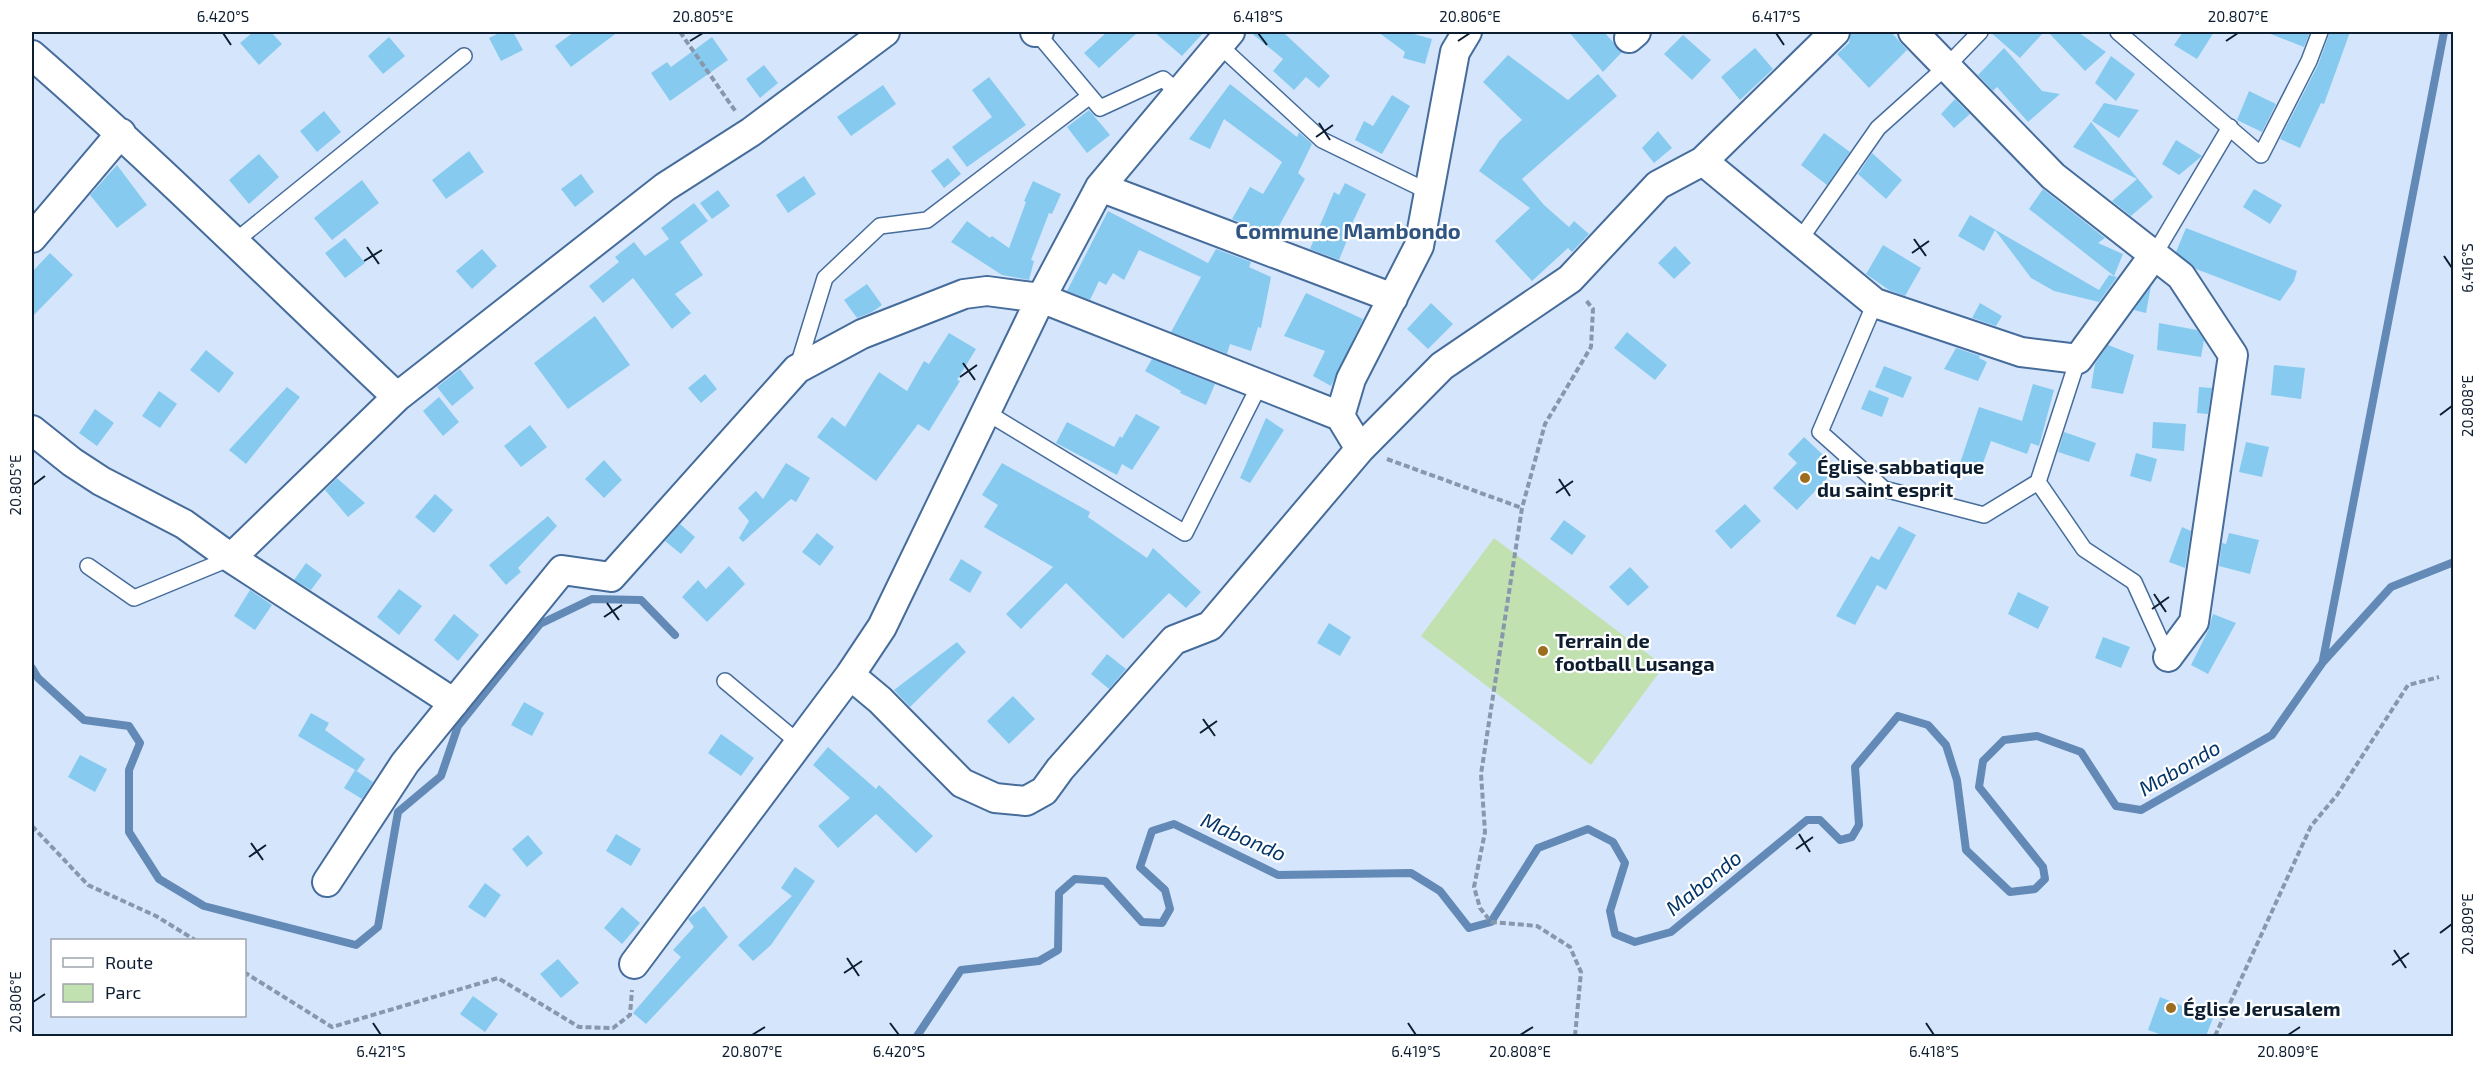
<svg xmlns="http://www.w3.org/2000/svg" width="2485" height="1068" font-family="'Exo 2',sans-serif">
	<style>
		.green { fill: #c2e1b1 }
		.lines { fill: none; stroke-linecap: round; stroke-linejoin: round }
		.stream { stroke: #6389b7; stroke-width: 8 }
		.building { fill: #87caf0 }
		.service-casing { stroke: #466c9b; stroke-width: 18 }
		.minor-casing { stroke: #466c9b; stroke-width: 32 }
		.path { stroke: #8797ac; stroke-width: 4; stroke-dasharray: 6 3; stroke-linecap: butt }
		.service { stroke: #fff; stroke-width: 15 }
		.minor { stroke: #fff; stroke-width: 28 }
		.ticks { fill: none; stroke: #0e1e31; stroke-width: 2 }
		.poi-dot { fill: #9d6d1f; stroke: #fff; stroke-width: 2 }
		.labels { text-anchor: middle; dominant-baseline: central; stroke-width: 4.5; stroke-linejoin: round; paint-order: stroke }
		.poi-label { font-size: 20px; font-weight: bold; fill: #0e1e31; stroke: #fff; text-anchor: start }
		.water-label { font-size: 21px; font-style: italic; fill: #043569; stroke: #fff }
		.quarter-label { font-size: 22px; font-weight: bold; fill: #305582; stroke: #fff }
		.neatline { fill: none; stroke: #0e1e31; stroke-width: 2 }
		.ticks-label { font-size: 15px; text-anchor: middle; fill: #0e1e31 }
	</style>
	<rect width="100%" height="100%" fill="#d5e6fc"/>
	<!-- green -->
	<path class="green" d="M1494,538L1664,666L1591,765L1421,636Z"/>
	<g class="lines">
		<!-- stream -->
		<path class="stream" d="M2323,660L2444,32
			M32,668L38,678L84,720L129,726L140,743L129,770V832L159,879L204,906L356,945L378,927L398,812L441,776L458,726L540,624L592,599L641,600L675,635
			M917,1036L961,970L1039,961L1058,950L1059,893L1075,879L1105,881L1142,922L1162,923L1170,909L1165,890L1140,867L1152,831L1174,824L1278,875L1411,873L1440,891L1469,928L1491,922L1538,848L1588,829L1613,842L1625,863L1610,911L1615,934L1635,942L1671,932L1807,820H1820L1840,840L1852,837L1859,825L1855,767L1898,716L1928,725L1946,745L1957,780L1966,850L2010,892L2035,889L2045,879L2043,867L1979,787L1983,761L2004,740L2037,736L2081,752L2116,806L2141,810L2272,735L2323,662L2391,587L2454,562"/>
	</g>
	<!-- building -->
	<path class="building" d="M253,32H271L282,44L259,65L240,43Z
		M501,32H513L523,50L501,61L489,38Z
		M574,32H618L571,67L555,46Z
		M1107,32H1138L1099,68L1084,53Z
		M1154,32H1204L1182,56Z
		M1250,32H1283L1330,76L1319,88L1306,77L1294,90L1273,71L1283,59Z
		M1378,32H1407L1432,39L1425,64L1403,58L1405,52Z
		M1569,32H1604L1622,52L1603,72Z
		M1851,32H1891L1907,50L1869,88L1837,54L1849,43Z
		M1990,32H2044L2020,58Z
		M2048,32H2078L2106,52L2085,71Z
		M2183,32H2214L2197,59L2174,45Z
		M2330,32H2350L2324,104L2321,103L2300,148L2280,139L2318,65Z
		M2268,33V32H2310L2304,47Z
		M1683,35L1711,60L1692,80L1664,54Z
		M389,37L405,56L383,74L368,56Z
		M712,37L728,60L670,101L651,73L667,62L671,67Z
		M1755,48L1773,69L1740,100L1721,77Z
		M2004,48L2042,91L2060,94L2028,122L1997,87L1993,91L1978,75Z
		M1508,55L1568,100L1598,74L1617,96L1522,179L1544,205L1569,227L1574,221L1589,234L1572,252L1568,248L1532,281L1495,241L1530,208L1479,171L1500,140L1522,120L1483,82Z
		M2111,56L2135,74L2116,101L2095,83Z
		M764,65L778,83L760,98L746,79Z
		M989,77L1026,125L967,167L952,147L992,117L972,90Z
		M1230,84L1297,137L1299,132L1312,144L1298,173L1305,179L1274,235L1232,219L1250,187L1263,194L1282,162L1224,119L1210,149L1189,139Z
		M883,85L896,104L851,136L837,117Z
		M2249,91L2276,104L2262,132L2237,120Z
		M1392,95L1410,106L1382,154L1355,140L1364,121L1373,126Z
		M1955,99L1970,114L1954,128L1941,114Z
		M2104,103L2139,110L2119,138L2092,121Z
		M1089,110L1110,135L1087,153L1067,127Z
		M324,111L341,132L317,152L300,131Z
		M2091,122L2153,197L2131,216L2112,201L2137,179L2073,147Z
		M1658,131L1672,148L1654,163L1642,148Z
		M1824,133L1850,152L1827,185L1801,165Z
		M2176,140L2202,156L2179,175L2162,164Z
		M469,151L484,172L446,199L432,180Z
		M1872,153L1902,180L1886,199L1858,174Z
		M259,154L279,177L249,204L229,180Z
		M948,158L961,174L944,188L931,171Z
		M117,165L147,205L117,228L90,195Z
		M581,174L594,192L575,207L561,189Z
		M804,176L816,194L788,213L776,195Z
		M362,180L379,203L332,240L314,218Z
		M1033,181L1061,194L1052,214L1049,213L1031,260L1034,261L1029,280L1002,275L951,242L967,221L990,238L992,236L1009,248L1026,202L1024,201Z
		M1345,183L1366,194L1348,232L1350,233L1339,260L1310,249L1334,192L1339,195Z
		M2043,189L2105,238L2098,243L2123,254L2114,276L2029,209Z
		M2254,189L2282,205L2270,224L2243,207Z
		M718,190L730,206L712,219L700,203Z
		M694,203L708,221L680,242L703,275L675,294L691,313L672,329L633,278L603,303L589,286L619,262L615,257L634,242L645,256L669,239L661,228Z
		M1108,211L1208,263L1216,249L1251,262L1249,267L1271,277L1261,328L1258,327L1251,351L1230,344L1227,354L1171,332L1201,277L1139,250L1124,280L1113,273L1106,285L1099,281L1090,300L1067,291Z
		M1970,215L2099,290L2109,275L2117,277L2099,302L2054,291L2031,278L1995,230L1984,251L1958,236Z
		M2186,228L2297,271L2294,281L2280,301L2196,269L2176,252Z
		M345,238L365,263L345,278L325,253Z
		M1883,245L1921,268L1905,296L1889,290L1866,274Z
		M1675,246L1691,263L1674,279L1658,263Z
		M482,249L497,266L472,289L456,271Z
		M50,253L73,275L32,317V272Z
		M867,284L882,305L872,312L857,318L844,300Z
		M2151,286L2146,313L2134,310Z
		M1306,293L1363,319L1331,386L1313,376L1325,351L1284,336Z
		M1431,303L1453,324L1428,349L1407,329Z
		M1980,303L2002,316L1996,326L1972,318Z
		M595,316L630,365L568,409L534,363Z
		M2159,323L2197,330L2204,340L2201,357L2157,350Z
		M1627,332L1667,365L1655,380L1614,348Z
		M949,333L976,349L957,380L960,381L929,431L918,424L876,481L817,437L832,417L845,427L879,372L907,391L924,361L929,364Z
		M2108,345L2134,355L2123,394L2091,388L2095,364Z
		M1956,348L1980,356L1979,358L1987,362L1978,381L1944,369Z
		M206,350L234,373L219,393L190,370Z
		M1152,359L1215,384L1206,405L1180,393L1181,391L1145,371Z
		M2274,365L2305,368L2301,399L2271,395Z
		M1884,366L1912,377L1903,398L1875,387Z
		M460,369L474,388L452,406L437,387Z
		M705,374L717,389L701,403L688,388Z
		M2033,384L2054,390L2039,446L2031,443L2027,454L1991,441L1979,474L1959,466L1979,407L2022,421Z
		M287,387L300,397L246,464L229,450Z
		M2199,387L2212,388L2208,414L2197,413Z
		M1869,390L1889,398L1882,417L1861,409Z
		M159,391L177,404L160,428L142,416Z
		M439,397L459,422L443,436L423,411Z
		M95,409L114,423L97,446L79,433Z
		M1136,414L1160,427L1132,470L1122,464L1117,475L1056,443L1067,422L1114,447L1120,436L1122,438Z
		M1266,418L1284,430L1250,483L1240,478Z
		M2153,422L2186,424L2184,451L2152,448Z
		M530,425L547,447L521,467L504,446Z
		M2064,432L2096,443L2089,462L2058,452Z
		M1804,437L1837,468L1797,510L1773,488L1797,463L1788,454Z
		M2246,442L2269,447L2262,477L2239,472Z
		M2136,453L2157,459L2151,482L2130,476Z
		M604,460L622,480L604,498L585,479Z
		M786,463L810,478L796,502L791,499L743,542L739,538L749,521L738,508L756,491L763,499Z
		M1002,463L1090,512L1088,517L1147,558L1153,548L1201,592L1186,608L1169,593L1123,639L1066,583L1021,629L1006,614L1053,567L984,527L998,505L982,495Z
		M337,478L365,503L348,517L325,490Z
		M435,494L453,510L434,533L415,517Z
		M1745,504L1761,521L1731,549L1715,531Z
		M548,516L557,526L518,568L521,572L506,585L489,565Z
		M1564,520L1586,536L1572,555L1550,539Z
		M680,524L695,537L681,554L665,541Z
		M1899,526L1916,535L1886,590L1877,585L1855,625L1836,616L1871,556L1879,560Z
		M2182,527L2191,531L2185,568L2169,562Z
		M817,533L834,547L820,566L802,552Z
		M2229,533L2259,540L2250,574L2219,566L2222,543L2226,544Z
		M961,559L982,572L970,593L949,580Z
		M306,563L322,575L311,590L294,580Z
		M729,566L745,584L707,622L682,597L698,580L706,589Z
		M1630,567L1649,587L1628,606L1609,587Z
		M399,589L422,606L399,635L377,617Z
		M250,590L272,605L255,630L234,616Z
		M2018,592L2049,607L2038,629L2008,614Z
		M454,614L479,635L458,661L434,640Z
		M2213,614L2236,623L2208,674L2191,665L2208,631Z
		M1329,623L1351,637L1340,656L1317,643Z
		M2103,637L2130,647L2121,668L2095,658Z
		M957,642L966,652L910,707L894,690Z
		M1107,654L1126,669L1109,689L1091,674Z
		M1013,696L1035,719L1009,744L987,721Z
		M524,702L544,713L532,736L511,725Z
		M311,713L329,723L325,730L365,759L357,771L298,736Z
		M721,734L754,758L741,776L708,753Z
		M828,747L876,789L879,785L933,836L916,853L876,814L838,848L818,826L850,798L813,765Z
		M80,755L107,769L95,792L68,777Z
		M355,770L373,782L362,799L344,788Z
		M616,834L641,849L631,866L606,851Z
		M528,835L543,853L527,867L512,849Z
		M795,867L815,881L771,945L753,961L738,945L792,896L781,888Z
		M485,883L501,895L485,918L468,907Z
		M704,906L728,937L646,1024L633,1013L681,957L673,950L694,927L688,919Z
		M622,907L640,923L622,944L604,928Z
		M558,959L579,983L561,998L540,974Z
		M473,996L498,1014L485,1032L460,1014Z
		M2160,997L2213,1018L2206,1036H2165L2148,1030Z"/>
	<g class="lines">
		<defs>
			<path id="service" d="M2118,32L2261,155L2309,61L2320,32
				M1037,33L1100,108L1163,79L1179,93
				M1219,45L1322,140L1429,192
				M1799,241L1878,128L1947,66L1980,32
				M233,243L464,56
				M2154,255L2230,127
				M1875,303L1820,432L1884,489L1984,515L2038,482
				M2078,359L2038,482L2084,549L2134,582L2168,657
				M797,369L825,278L880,226L927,220L1090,96
				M986,412L1185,533L1260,384
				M88,566L134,598L231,558
				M725,681L799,743"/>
			<path id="minor" d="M1035,32H1039
				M1913,32L2053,176L2181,276L2233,355L2194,622L2168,657
				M1629,38L1636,32
				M32,55C157,164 275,282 397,397
				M1703,161L1875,303L2021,352L2078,359L2154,255
				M1100,187L1393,298
				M32,238L121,133
				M32,430L72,462L101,481L184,524L231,558L454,703
				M1360,449L1442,366L1570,279L1658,185L1703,161L1835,32
				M231,558L397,397L665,187L751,132L885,32
				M850,675L880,700L962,783L995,798L1026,801L1044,791L1060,769L1174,640L1210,626L1360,449L1340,416L1351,379L1419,246L1455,52L1467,32
				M327,882L405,763L562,570L611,577L797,369L862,334L964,294L987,291L1041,298L1340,416
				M634,964L850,675L882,627L1041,298L1100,187L1230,32"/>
		</defs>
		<!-- service casing -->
		<use href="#service" class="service-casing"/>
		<!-- minor casing -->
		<use href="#minor" class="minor-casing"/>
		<!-- path -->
		<path class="path" d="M680,32L736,112
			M1387,459L1522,508
			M32,826L88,885L156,916L195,940
			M244,972L332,1027L498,978L579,1027L613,1028L630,1015L632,990
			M1575,1036L1581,972L1570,947L1537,926L1491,922L1480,908L1474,887L1485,832L1481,774L1522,508L1545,424L1591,347L1593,309L1585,299
			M2215,1036L2311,826L2337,795L2408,685L2439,677"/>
		<!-- service -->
		<use href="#service" class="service"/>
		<!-- minor -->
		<use href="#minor" class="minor"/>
	</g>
	<!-- ticks -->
	<path class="ticks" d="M223,33L231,45M1258,33L1267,45M1776,33L1784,45M690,41L703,33M1458,41L1470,33M2226,41L2238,33M1319,123L1330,140M1316,137L1333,125M1914,239L1926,256M367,247L379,264M1912,253L1929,241M2444,256L2452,268M364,261L382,250M963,363L975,380M960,377L977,365M2440,415L2452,406M1559,479L1570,496M33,485L45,476M1556,493L1573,481M2154,594L2166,612M607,603L619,620M2152,609L2169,597M604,617L622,605M1203,719L1215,736M1200,733L1217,721M1799,834L1810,852M251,843L263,860M1796,849L1813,837M249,857L266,845M2440,933L2452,924M2394,950L2406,968M847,958L859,976M2392,965L2409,953M844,973L862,961M33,1002L45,994M373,1023L381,1035M890,1023L899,1035M1408,1023L1416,1035M1926,1023L1934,1035M752,1035L765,1027M1520,1035L1533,1027M2288,1035L2300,1027"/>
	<!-- markers -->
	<g class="poi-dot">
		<circle cx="1805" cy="478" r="6"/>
		<circle cx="1543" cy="651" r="6"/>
		<circle cx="2171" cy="1008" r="6"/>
	</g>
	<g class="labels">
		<!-- poi labels -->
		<g class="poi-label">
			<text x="1817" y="466">Église sabbatique<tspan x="1817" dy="23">du saint esprit</tspan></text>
			<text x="1555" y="640">Terrain de<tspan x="1555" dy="23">football Lusanga</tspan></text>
			<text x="2183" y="1008">Église Jerusalem</text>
		</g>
		<!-- water labels -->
		<g class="water-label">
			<text transform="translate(2179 767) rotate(-30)">Mabondo</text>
			<text transform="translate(1244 836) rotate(24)">Mabondo</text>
			<text transform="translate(1703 882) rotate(-39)">Mabondo</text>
		</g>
		<!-- quarter labels -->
		<g class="quarter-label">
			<text x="1348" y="230">Commune Mambondo</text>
		</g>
	</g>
	<!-- border -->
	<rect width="2485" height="1068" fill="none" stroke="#ffffff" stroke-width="66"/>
	<!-- legend -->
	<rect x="51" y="939" width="195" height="78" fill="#ffffff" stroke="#9fa5ad" stroke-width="1.5"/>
	<rect x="63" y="958" width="30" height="9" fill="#ffffff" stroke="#9fa5ad" stroke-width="1.5"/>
	<text x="105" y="969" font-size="18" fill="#0e1e31">Route</text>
	<rect x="63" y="984" width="30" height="18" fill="#c2e1b1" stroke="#9fa5ad" stroke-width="1.5"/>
	<text x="105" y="999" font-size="18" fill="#0e1e31">Parc</text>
	<rect x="33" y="33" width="2419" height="1002" class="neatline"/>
	<g class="ticks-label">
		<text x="223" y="22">6.420°S</text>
		<text x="703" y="22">20.805°E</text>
		<text x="1258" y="22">6.418°S</text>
		<text x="1470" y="22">20.806°E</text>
		<text x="1776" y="22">6.417°S</text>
		<text x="2238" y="22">20.807°E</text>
		<text transform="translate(2468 268) rotate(-90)" y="5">6.416°S</text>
		<text transform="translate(2468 406) rotate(-90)" y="5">20.808°E</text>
		<text transform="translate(16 485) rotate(-90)" y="5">20.805°E</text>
		<text transform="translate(2468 924) rotate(-90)" y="5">20.809°E</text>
		<text transform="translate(16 1002) rotate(-90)" y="5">20.806°E</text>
		<text x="381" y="1057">6.421°S</text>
		<text x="752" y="1057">20.807°E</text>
		<text x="899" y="1057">6.420°S</text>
		<text x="1416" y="1057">6.419°S</text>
		<text x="1520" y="1057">20.808°E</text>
		<text x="1934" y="1057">6.418°S</text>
		<text x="2288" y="1057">20.809°E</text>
	</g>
</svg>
